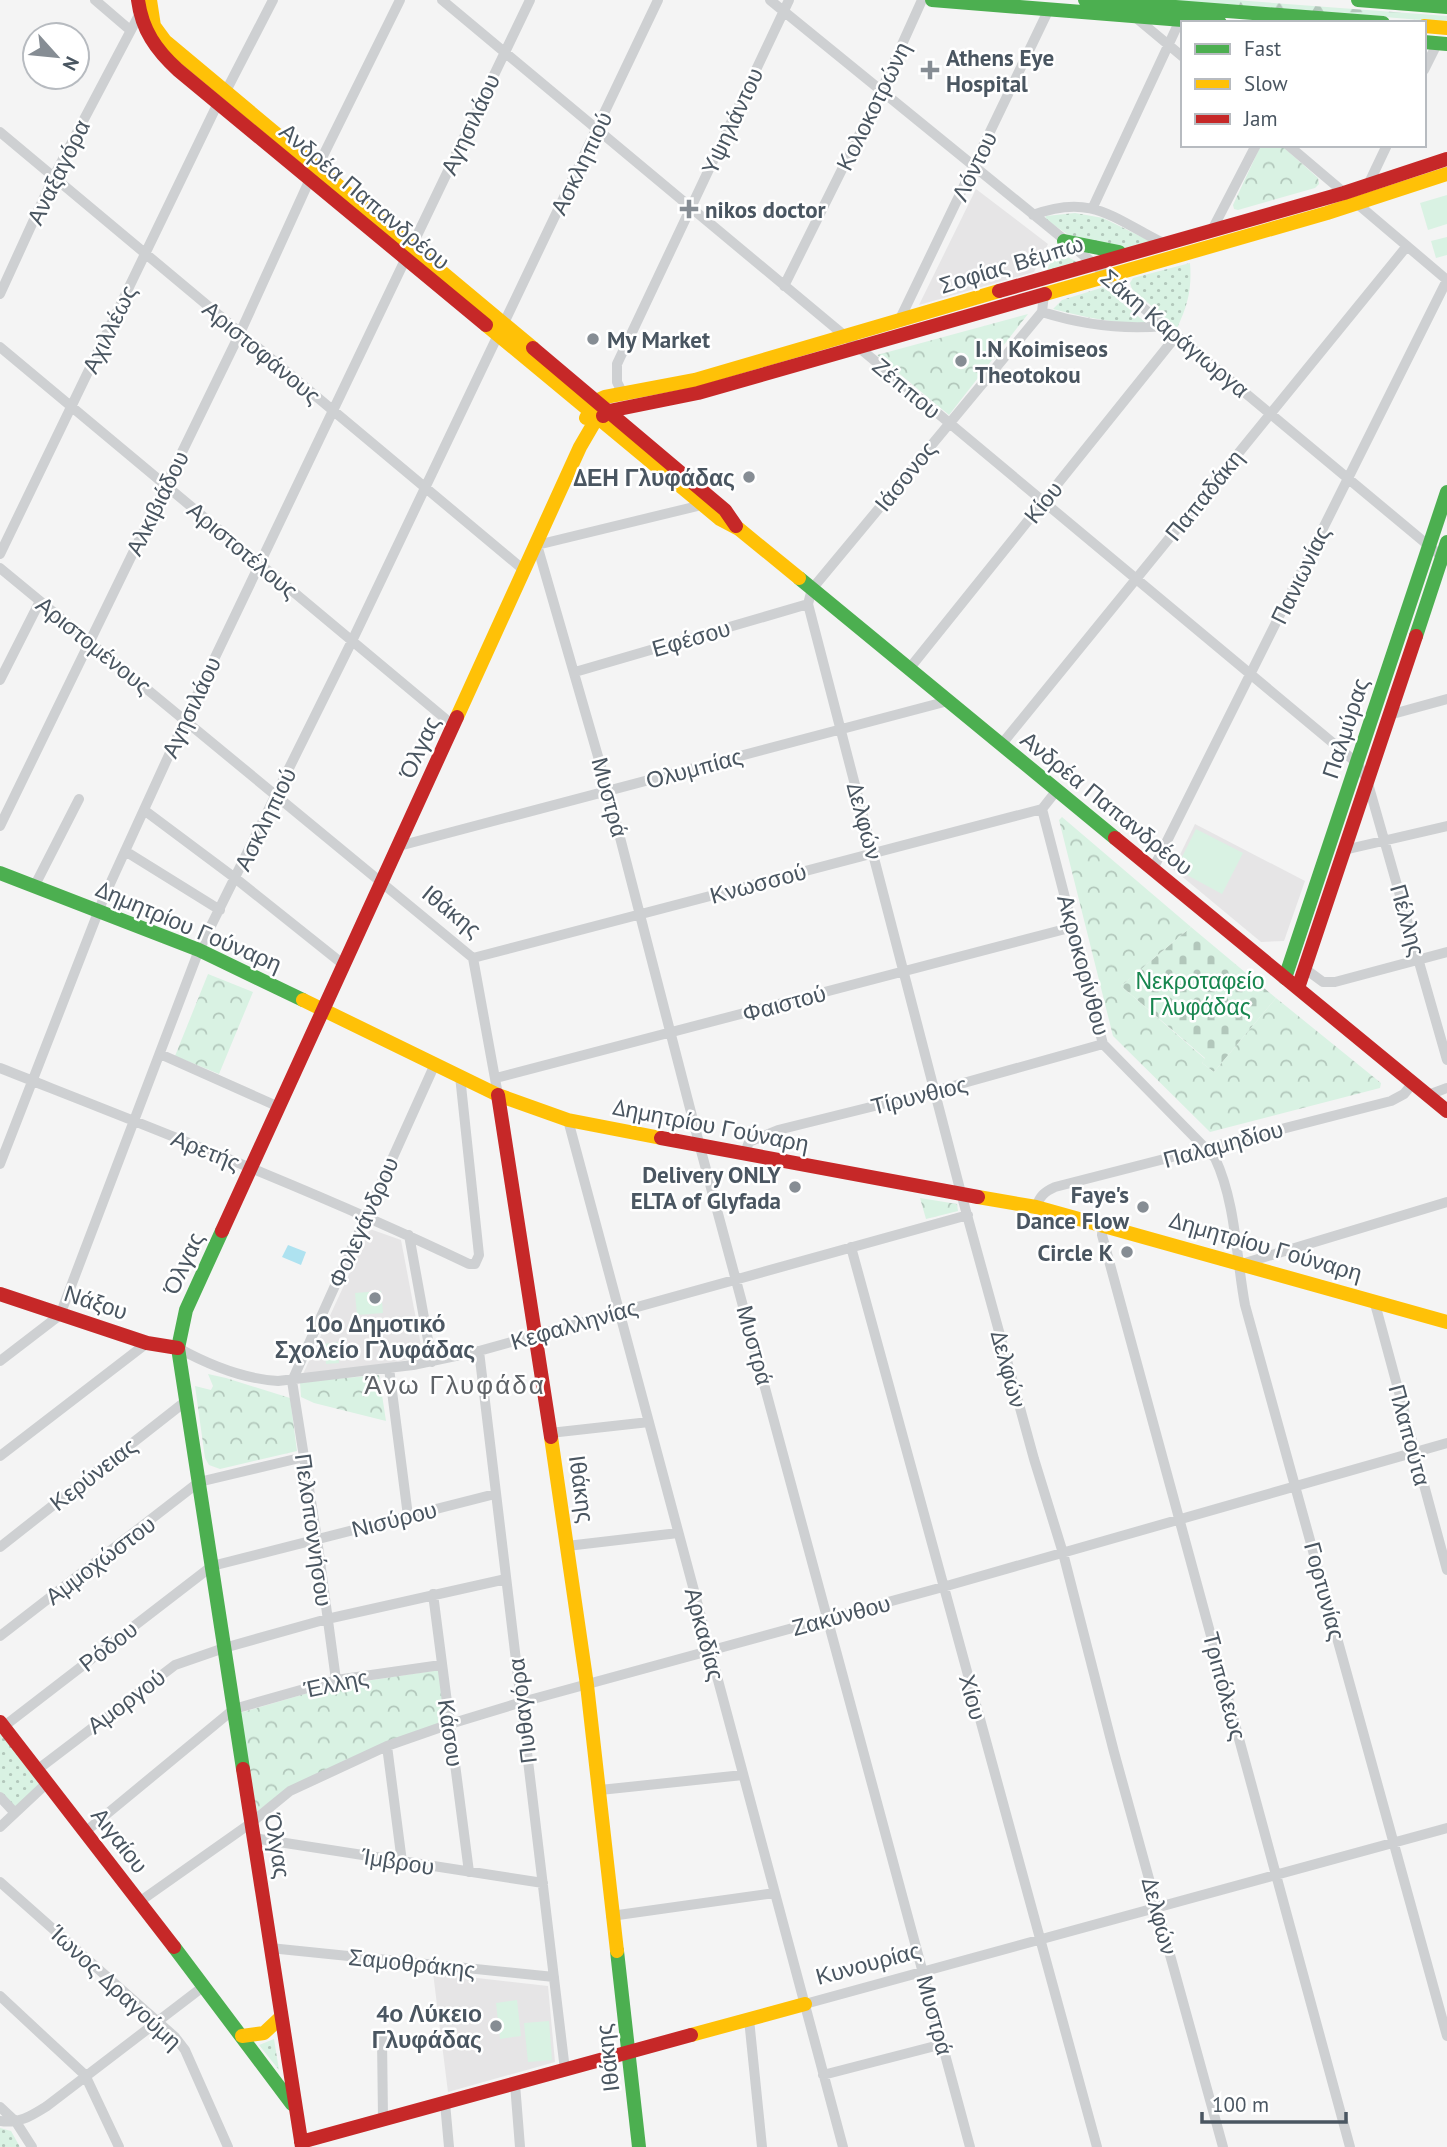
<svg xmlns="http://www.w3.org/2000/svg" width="1447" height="2147" font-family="'PT Sans',sans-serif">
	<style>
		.education { fill: #e6e5e6 }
		.grass { fill: url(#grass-dots) }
		.forest { fill: url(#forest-firs) }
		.cemetery { fill: url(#cemetery-stones) }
		.park { fill: url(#park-crowns) }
		.pitch { fill: #d9f2e3 }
		.water { fill: #aee2f0 }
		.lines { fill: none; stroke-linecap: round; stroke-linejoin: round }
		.street { stroke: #ced0d2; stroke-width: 10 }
		.fast { stroke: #4caf50; stroke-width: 14 }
		.slow { stroke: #ffc107; stroke-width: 14 }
		.jam { stroke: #c62828; stroke-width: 14 }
		.poi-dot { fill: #868d94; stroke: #fff; stroke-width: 2.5 }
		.labels { text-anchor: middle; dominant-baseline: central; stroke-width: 5; stroke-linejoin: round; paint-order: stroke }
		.poi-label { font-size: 23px; font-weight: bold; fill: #4a5661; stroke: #fff; text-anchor: end }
		.street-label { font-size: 23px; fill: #4a5661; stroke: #fff }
		.park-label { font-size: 23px; fill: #17864f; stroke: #fff }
		.quarter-label { font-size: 26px; letter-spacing: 2px; fill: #5f6368; stroke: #fff }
	</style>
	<defs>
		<pattern id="grass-dots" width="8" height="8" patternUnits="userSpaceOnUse" patternTransform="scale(1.75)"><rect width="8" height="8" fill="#d9f2e3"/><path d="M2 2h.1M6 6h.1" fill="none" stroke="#b2c7bb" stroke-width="1.8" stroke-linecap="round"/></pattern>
		<pattern id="forest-firs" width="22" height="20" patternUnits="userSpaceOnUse" patternTransform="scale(1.75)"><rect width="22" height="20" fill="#d9f2e3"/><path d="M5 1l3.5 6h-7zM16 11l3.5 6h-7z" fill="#b2c7bb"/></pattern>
		<pattern id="cemetery-stones" width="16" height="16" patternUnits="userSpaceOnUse" patternTransform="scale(1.75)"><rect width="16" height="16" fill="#d9f2e3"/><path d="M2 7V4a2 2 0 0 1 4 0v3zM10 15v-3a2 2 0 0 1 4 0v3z" fill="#b2c7bb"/></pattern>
		<pattern id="park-crowns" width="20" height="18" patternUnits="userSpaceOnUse" patternTransform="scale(1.75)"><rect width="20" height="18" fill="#d9f2e3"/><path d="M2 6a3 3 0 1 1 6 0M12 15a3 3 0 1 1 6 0" fill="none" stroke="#b2c7bb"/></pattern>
	</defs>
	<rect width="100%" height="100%" fill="#f4f4f4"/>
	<!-- education -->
	<path class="education" d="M976,189L1048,244L1034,272L919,305Z
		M1195,824L1305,881L1284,941L1261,942L1173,869Z
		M370,1229L401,1240L423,1356L392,1363L303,1374Z
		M433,1973L548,1986L555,2062L448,2092Z"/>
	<!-- grass -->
	<path class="grass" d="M1075,213L1103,218L1152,242L1124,250L1084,241L1067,234L1045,219L1046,216Z
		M1056,251L1079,263L1045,274Z
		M1190,263C1192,288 1188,305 1177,328L1132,289L1130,283L1133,278Z
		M1104,287L1146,323C1114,324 1084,317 1053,309L1062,300Z
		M0,1727L44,1784L15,1809L0,1793Z
		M274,2039L279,2070L259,2045Z
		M0,2128L11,2131L20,2147H0Z"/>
	<!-- forest -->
	<path class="forest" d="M1168,0H1235L1447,16V22Z"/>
	<!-- cemetery -->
	<path class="cemetery" d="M1191,927L1276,998L1214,1072L1202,1063L1205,1058L1121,986Z"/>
	<!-- park -->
	<path class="park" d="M1261,145H1281L1318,178L1319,184L1315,188L1238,210L1234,209L1233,205Z
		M1028,314L949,415L877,355Z
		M1062,817L1191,927L1121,986L1205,1059L1202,1063L1214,1072L1276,998L1381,1083L1380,1088L1210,1132L1113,1036L1059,820Z
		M208,974L253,992L219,1074L175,1056Z
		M920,1198L957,1204L958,1211L926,1219Z
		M208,1374L226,1378L290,1398L297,1451L220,1469L209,1465L205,1458L195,1386L211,1390L213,1386Z
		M379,1375L386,1421L314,1403L301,1397L300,1382Z
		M439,1670L446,1722L288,1789L252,1815L236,1714L332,1686Z"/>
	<!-- pitch -->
	<path class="pitch" d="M1447,195V224L1428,230L1420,203Z
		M1447,237V255L1436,258L1431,241Z
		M1196,829L1243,853L1222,894L1176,869Z
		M381,1291L383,1313L357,1315L355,1293Z
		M338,1342L339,1363L326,1364L324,1344Z
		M517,2000L521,2036L500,2039L496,2003Z
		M549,2021L552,2060L528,2062L524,2023Z"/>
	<!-- water -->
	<path class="water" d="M288,1245L306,1252L301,1265L282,1257Z"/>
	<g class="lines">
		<!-- street -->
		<path class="street" d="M95,0L130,30
			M442,0L1357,763L1367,780L1447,1060
			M770,0L1093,263L1123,291L1447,561
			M1135,17L1183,57
			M1424,70L1437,44
			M225,93L273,0
			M0,132L525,571
			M1288,145L1447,280
			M317,168L400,0
			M1368,185L1387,145
			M1093,207L1180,20
			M1033,215C1091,193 1113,218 1163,243
			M1212,230L1256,145
			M411,248L530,0
			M784,286L881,91L922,0
			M0,294L53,178L139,15
			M1044,294L1042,312L812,589L808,604L961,1193L1034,1459L1063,1553L1114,1752L1223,2147
			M1042,312C1083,325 1121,330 1164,326
			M899,321L1049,9
			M503,325L658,0
			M0,347L454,726
			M623,394L617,382V364L789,0
			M702,505L537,545L608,791L700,1147L970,2147
			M0,554L218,103
			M0,568L473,958L498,1095
			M909,669L1177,335
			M575,672L808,604
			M0,680L40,601
			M1389,715L1447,699
			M1001,745L1407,246
			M1057,790L1042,809L1103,1044L1215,1158C1236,1203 1236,1257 1245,1305L1447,2036
			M144,810L235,878L344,965
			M0,826L240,333L310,179
			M399,846L948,701
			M1344,850L1447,826
			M125,851L220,910
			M1153,869L1447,280
			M34,887L79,799
			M473,958L1042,809
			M1304,968L1323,982H1335L1447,952
			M160,1054L279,1107
			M0,1068C157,1130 316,1191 469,1264H475L479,1255L460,1076
			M496,1078L1073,927
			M1428,1095L1447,1088
			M568,1120L843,2147
			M744,1155L749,1142L778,1130L935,1091L1103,1044
			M0,1164L104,897L185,720L405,260
			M1036,1207C1040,1196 1044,1192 1055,1187L1391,1101L1404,1094L1413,1083
			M1103,1224L1102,1235L1350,2147
			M409,1235L432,1362
			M851,1247L1097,2147
			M1245,1263L1447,1202
			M1374,1300L1447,1570
			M178,1348C209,1365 243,1379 278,1381L413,1365L479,1351L968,1215
			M479,1351L565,2070
			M0,1361L60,1315L199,950L352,641L498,335
			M389,1368L408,1516
			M550,1433L649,1422
			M0,1456L147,1343
			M567,1546L678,1533
			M0,1547L186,1401
			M433,1594L469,1872
			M0,1636L199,1482L304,1457
			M336,1680L317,1539L292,1381L435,1064
			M3,1727L212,1566L495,1494
			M387,1746L402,1862
			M37,1770L175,1665L224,1648L327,1619L506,1579
			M600,1790L743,1775
			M0,1797L15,1813
			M0,1827L47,1783
			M85,1832L234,1709L336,1680L441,1665
			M253,1838L543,1883
			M0,1882L175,2037L185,2050L228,2147
			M139,1902L251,1823L290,1791L387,1746L450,1724L522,1702L943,1587L1447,1443
			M611,1916L775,1893
			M270,1948L554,1977
			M0,1996L85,2075L119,2147
			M805,2004L1447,1828
			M749,2019L762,2147
			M382,2038L383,2119
			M823,2075L943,2044
			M515,2084L520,2147
			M445,2103L449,2147
			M0,2107L16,2122L32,2147
			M0,2121C19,2124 31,2116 47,2106L204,1986"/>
		<!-- fast -->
		<path class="fast" d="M932,0L1220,23
			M1085,0L1383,23
			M1358,0L1447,7
			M1424,42L1447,44
			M1064,241L1119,252
			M799,578L1115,838
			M1416,636L1447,542
			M0,873L199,950L303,1000
			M1285,978L1447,492
			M222,1231L186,1310L178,1348L243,1769
			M174,1947L292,2104
			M617,1951L639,2147"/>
		<!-- slow -->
		<path class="slow" d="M150,0L154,26L165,41L533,348
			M1424,26L1447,28
			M1045,294L1327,213L1447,174
			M486,325L720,519L739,529L799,578
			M586,418L596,401L605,397L695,380L999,291
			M457,717L580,447L594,423L603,416
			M303,1000L498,1095L568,1120L661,1138
			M978,1197L1036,1207L1447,1322
			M551,1437L587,1685L617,1951
			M691,2035L805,2004
			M242,2036L264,2033L281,2017"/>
		<!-- jam -->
		<path class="jam" d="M138,0C142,30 156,50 178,70L486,325
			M999,291L1344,193L1447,159
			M533,348L725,510L736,526
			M603,416L609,411L698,393L1045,294
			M1115,838L1447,1111
			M1298,988L1416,636
			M498,1095L551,1437
			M661,1138L978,1197
			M222,1231L457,717
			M0,1294L147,1343L178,1348
			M0,1722L174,1947
			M243,1769L302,2147
			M301,2142L691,2035"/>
	</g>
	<!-- markers -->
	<g class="poi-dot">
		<path d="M926.5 59.5h7v7h7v7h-7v7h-7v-7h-7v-7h7z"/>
		<path d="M685.5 198.5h7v7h7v7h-7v7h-7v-7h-7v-7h7z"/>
		<circle cx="593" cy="339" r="7"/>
		<circle cx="961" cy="361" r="7"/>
		<circle cx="749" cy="477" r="7"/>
		<circle cx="795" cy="1187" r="7"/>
		<circle cx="1143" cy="1207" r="7"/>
		<circle cx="1127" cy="1252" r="7"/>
		<circle cx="375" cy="1298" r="7"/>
		<circle cx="496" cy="2026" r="7"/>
	</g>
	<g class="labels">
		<!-- poi labels -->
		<g class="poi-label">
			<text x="946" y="57" text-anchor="start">Athens Eye<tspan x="946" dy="26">Hospital</tspan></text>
			<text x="705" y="209" text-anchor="start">nikos doctor</text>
			<text x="607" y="339" text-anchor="start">My Market</text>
			<text x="975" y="348" text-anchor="start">I.N Koimiseos<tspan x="975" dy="26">Theotokou</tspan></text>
			<text x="735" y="477">ΔΕΗ Γλυφάδας</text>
			<text x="781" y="1174">Delivery ONLY<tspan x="781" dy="26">ELTA of Glyfada</tspan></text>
			<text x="1129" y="1194">Faye's<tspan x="1129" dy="26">Dance Flow</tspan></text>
			<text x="1113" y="1252">Circle K</text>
			<text x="375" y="1323" text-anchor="middle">10o Δημοτικό<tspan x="375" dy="26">Σχολείο Γλυφάδας</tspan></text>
			<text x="482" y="2013">4ο Λύκειο<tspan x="482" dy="26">Γλυφάδας</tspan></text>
		</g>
		<!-- street labels -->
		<g class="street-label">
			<text transform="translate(873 106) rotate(-64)">Κολοκοτρώνη</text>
			<text transform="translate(732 121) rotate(-65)">Υψηλάντου</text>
			<text transform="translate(470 124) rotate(-65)">Αγησιλάου</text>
			<text transform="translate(581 163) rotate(-64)">Ασκληπιού</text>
			<text transform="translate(974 166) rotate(-64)">Λόντου</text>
			<text transform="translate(58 172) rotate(-64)">Αναξαγόρα</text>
			<text transform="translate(365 196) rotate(40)">Ανδρέα Παπανδρέου</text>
			<text transform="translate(1011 264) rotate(-17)">Σοφίας Βέμπω</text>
			<text transform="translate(109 329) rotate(-64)">Αχιλλέως</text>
			<text transform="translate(1175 333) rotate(40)">Σάκη Καράγιωργα</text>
			<text transform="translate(262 352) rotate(40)">Αριστοφάνους</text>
			<text transform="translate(907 388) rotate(40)">Ζέππου</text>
			<text transform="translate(905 476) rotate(-51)">Ιάσονος</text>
			<text transform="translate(1204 495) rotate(-51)">Παπαδάκη</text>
			<text transform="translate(1043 502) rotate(-51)">Κίου</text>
			<text transform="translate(157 503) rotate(-64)">Αλκιβιάδου</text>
			<text transform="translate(243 550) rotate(40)">Αριστοτέλους</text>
			<text transform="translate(1300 575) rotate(-64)">Πανιωνίας</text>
			<text transform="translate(691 638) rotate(-16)">Εφέσου</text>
			<text transform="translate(94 645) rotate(39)">Αριστομένους</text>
			<text transform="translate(191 707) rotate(-65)">Αγησιλάου</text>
			<text transform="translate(1345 728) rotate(-72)">Παλμύρας</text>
			<text transform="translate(419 747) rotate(-65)">Όλγας</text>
			<text transform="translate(694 768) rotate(-15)">Ολυμπίας</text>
			<text transform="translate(610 797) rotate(75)">Μυστρά</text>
			<text transform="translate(1107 803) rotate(39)">Ανδρέα Παπανδρέου</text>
			<text transform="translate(265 819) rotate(-64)">Ασκληπιού</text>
			<text transform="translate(865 821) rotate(75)">Δελφών</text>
			<text transform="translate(758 883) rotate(-15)">Κνωσσού</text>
			<text transform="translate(452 911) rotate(39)">Ιθάκης</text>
			<text transform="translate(1408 920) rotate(74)">Πέλλης</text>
			<text transform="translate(189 926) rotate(23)">Δημητρίου Γούναρη</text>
			<text transform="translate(1084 965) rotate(75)">Ακροκορίνθου</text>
			<text transform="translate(784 1003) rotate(-15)">Φαιστού</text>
			<text transform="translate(919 1095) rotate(-14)">Τίρυνθιος</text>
			<text transform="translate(711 1125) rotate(11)">Δημητρίου Γούναρη</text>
			<text transform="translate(1223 1144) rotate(-15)">Παλαμηδίου</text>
			<text transform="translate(206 1150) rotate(22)">Αρετής</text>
			<text transform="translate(363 1222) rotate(-66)">Φολεγάνδρου</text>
			<text transform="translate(1266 1246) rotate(16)">Δημητρίου Γούναρη</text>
			<text transform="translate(183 1263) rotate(-65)">Όλγας</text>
			<text transform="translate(96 1302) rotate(18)">Νάξου</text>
			<text transform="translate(574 1324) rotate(-16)">Κεφαλληνίας</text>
			<text transform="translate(755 1345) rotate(75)">Μυστρά</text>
			<text transform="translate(1009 1369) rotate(75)">Δελφών</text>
			<text transform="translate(1410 1435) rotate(75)">Πλαπούτα</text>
			<text transform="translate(93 1474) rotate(-38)">Κερύνειας</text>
			<text transform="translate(582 1489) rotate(82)">Ιθάκης</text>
			<text transform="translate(394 1519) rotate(-14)">Νισύρου</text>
			<text transform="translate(314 1530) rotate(82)">Πελοποννήσου</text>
			<text transform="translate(100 1560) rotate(-37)">Αμμοχώστου</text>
			<text transform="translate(1325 1591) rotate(75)">Γορτυνίας</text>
			<text transform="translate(841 1615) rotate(-15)">Ζακύνθου</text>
			<text transform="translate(705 1634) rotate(75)">Αρκαδίας</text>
			<text transform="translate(108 1646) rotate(-38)">Ρόδου</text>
			<text transform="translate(336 1683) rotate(-12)">Έλλης</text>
			<text transform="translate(1225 1686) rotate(75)">Τριπόλεως</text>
			<text transform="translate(973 1697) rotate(75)">Χίου</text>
			<text transform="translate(126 1701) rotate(-37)">Αμοργού</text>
			<text transform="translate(522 1711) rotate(-97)">Πυθαγόρα</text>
			<text transform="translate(451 1733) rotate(82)">Κάσου</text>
			<text transform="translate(120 1840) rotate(52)">Αιγαίου</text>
			<text transform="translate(278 1846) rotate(81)">Όλγας</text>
			<text transform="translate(398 1861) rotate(9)">Ίμβρου</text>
			<text transform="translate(1160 1916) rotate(75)">Δελφών</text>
			<text transform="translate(412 1963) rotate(6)">Σαμοθράκης</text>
			<text transform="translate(868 1963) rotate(-15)">Κυνουρίας</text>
			<text transform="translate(116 1987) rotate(43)">Ίωνος Δραγούμη</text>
			<text transform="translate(935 2015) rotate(75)">Μυστρά</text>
			<text transform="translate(607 2058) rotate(-97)">Ιθάκης</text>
		</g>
		<!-- park labels -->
		<g class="park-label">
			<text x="1200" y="980">Νεκροταφείο<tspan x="1200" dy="26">Γλυφάδας</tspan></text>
		</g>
		<!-- quarter labels -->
		<g class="quarter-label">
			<text x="455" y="1384">Άνω Γλυφάδα</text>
		</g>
	</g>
	<!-- legend -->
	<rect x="1181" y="21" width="245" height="126" fill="#ffffff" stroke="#b7bbc0" stroke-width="2"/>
	<rect x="1195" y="44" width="35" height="10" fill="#4caf50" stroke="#b7bbc0" stroke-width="2"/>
	<text x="1244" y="56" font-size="21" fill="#4a5661">Fast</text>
	<rect x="1195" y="79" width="35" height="10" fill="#ffc107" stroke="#b7bbc0" stroke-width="2"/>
	<text x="1244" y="91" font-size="21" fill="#4a5661">Slow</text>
	<rect x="1195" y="114" width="35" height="10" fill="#c62828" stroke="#b7bbc0" stroke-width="2"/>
	<text x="1244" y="126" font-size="21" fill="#4a5661">Jam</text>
	<!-- north arrow -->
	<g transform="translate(56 56) rotate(117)"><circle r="33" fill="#ffffff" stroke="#b7bbc0" stroke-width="2"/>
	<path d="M0-5L12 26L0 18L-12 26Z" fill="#868d94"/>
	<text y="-10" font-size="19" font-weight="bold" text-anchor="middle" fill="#4a5661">N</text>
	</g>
	<!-- scale -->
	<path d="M1202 2112v10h144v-10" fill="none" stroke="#4a5661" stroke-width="3.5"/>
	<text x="1212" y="2112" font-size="21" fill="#4a5661" stroke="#ffffff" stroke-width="5" paint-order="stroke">100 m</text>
</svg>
